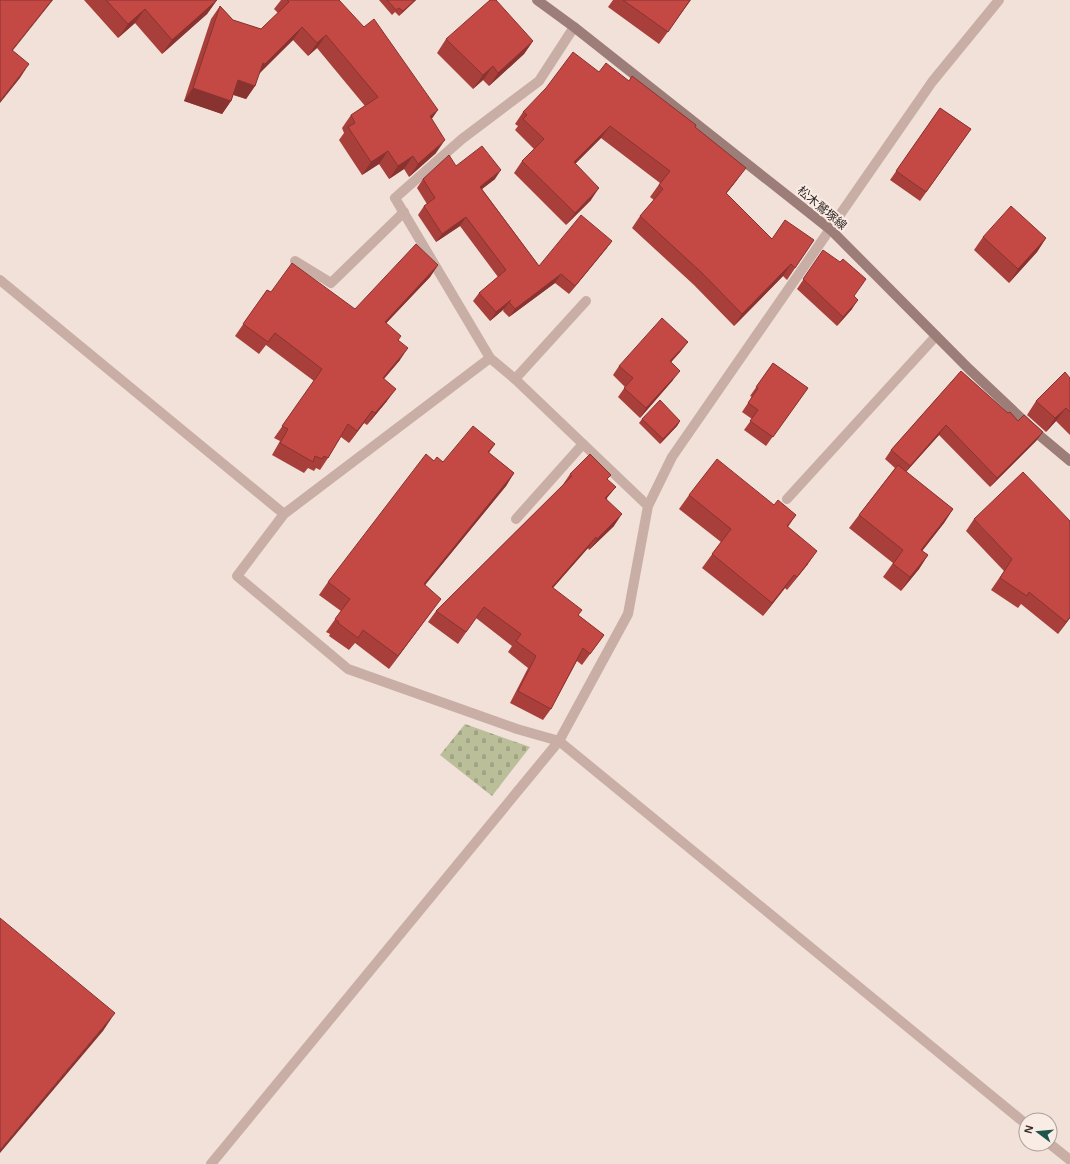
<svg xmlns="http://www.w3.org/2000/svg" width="1070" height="1164" font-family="Helvetica,'Noto Sans JP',sans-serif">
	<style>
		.cemetery { fill: url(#cemetery-stones) }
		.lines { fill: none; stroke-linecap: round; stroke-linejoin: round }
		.lane { stroke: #c9aea6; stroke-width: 10 }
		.street { stroke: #c9aea6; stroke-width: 10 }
		.secondary { stroke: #9c7d77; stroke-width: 10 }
		.wall { fill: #a93f3a }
		.shaded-wall { fill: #893330 }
		.building { fill: #c44944; stroke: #893330 }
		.labels { text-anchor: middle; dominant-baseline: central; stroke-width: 4; stroke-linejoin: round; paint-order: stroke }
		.street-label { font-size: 12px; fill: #352827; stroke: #f9ece5 }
	</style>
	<defs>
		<pattern id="cemetery-stones" width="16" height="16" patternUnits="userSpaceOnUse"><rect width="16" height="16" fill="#babf9a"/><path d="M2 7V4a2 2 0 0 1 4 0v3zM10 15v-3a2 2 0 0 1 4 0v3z" fill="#a0a485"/></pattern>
	</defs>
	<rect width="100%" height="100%" fill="#f1e1d9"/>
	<!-- cemetery -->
	<path class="cemetery" d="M465,724L530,747L492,796L440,755Z"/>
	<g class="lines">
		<!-- lane -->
		<path class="lane" d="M295,261L331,283L404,212
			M515,379L586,301
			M787,499L936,336
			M516,519L583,444"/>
		<!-- street -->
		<path class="street" d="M574,27L539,81L462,139L395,198L490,358L515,379L648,506
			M0,280L284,514
			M490,358L284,514L237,576L348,669L517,729L559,741L1026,1124
			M1050,1144L1070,1160
			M211,1164L559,741L628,614L648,506L672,457L932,82L999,0"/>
		<!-- secondary -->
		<path class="secondary" d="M537,0L574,27L831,230L969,369L1039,435L1070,461"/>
	</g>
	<!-- wall -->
	<path class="wall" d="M84,0H217L207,14L162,54L135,23L118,38Z
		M281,0H339L432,119L436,153L409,177L404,169L389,179L379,164L362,175L339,140L344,133L342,128L351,115L365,106L317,48L308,56L293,40L259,73L255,86L246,99L233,95L231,101L222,114L184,101L211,19L220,6L233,20L261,29L278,13L274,9Z
		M379,0H416L399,16L395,12L392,15Z
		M613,0H691L659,44L608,7Z
		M446,39L533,41L524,54L489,86L483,80L473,89L437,53Z
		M599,72L629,81L695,127L737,180L726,194L772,239L814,240L787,280L783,276L734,326L694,285L632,228L640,216L654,200L650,197L660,183L601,138L575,164L591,200L566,225L514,173L522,161L534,149L515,130L518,126L515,124L523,112Z
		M940,108L971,129L920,201L890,180Z
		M456,166L495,179L482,189L539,266L612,241L606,249L569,294L555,283L509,317L503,311L504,309L490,321L473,301L479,293L498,277L460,226L436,242L418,215L424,206L427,204L417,188L423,179Z
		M983,237L1046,238L1037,252L1009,283L974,250Z
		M823,250L852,309L837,326L797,289Z
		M438,265L430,277L386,323L399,340L400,360L384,379L387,401L367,425L364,423L349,443L341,437L328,458L320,470L316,468L314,471L308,468L304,473L272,455L280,441L274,438L314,381L266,345L259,354L235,336L267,290L271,292L355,309Z
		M681,351L671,362L673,380L640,418L618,397L625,387L613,375L619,366Z
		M773,363L808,388L766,446L744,430L752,419L742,412L752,397L750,396Z
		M961,371L1008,413L1018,421L1043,432L1036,441L990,487L939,435L906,472L953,509L944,523L922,551L928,555L919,569L901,591L883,577L893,563L849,528L859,515L895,468L885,459L891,450Z
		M1070,378V435L1056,421L1046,432L1027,415L1036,401Z
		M642,419L680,421L677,426L660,444L639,423Z
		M495,444L489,453L514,473L506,486L425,585L432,611L389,669L355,643L349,650L329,636L330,634L326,632L341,611L319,595L328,582L434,461L443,462Z
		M570,474L608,479L607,499L614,526L589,550L588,548L553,588L578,615L604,635L582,665L577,661L551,709L543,720L510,703L528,668L508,652L512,646L476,618L458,644L428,622L436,611L562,486Z
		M689,495L774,505L796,515L788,527L808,564L787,590L785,588L763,616L702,568L721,542L679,509Z
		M974,519L1070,618L1058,634L1021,604L1018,608L991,590L1004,571L966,531Z"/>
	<!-- shaded-wall -->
	<path class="shaded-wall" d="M52,0H53L2,64L12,50Z
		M217,0L207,14L162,54L172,40Z
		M415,0H416L399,16L403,11Z
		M145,9L135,23L118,38L128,24Z
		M302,27L293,40L256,77L263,63Z
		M326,35L317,48L308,56L317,43Z
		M533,41L524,54L489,86L498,73Z
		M29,64L20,78L0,103V101Z
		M493,66L483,80L473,89L483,75Z
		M238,80L255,86L246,99L229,93Z
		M193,88L231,101L222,114L184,101Z
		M438,110L429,123L430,116Z
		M610,126L601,138L565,174L574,162Z
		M445,140L436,153L409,177L418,164Z
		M388,151L379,164L362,175L371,162Z
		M413,156L404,169L389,179L398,166Z
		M746,168L737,180L717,205L726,193Z
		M501,170L495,179L474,195L480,187Z
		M599,188L591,200L566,225L575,213Z
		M466,217L460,226L436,242L442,234Z
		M1046,238L1037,252L1009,283L1018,269Z
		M612,241L606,249L569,294L575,286Z
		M791,264L783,276L734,326L742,314Z
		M438,265L430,277L376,334L385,322Z
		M561,274L555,283L509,317L515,309Z
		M511,300L504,309L490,321L496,312Z
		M858,300L852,309L837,326L843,317Z
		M688,342L681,351L663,371L670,361Z
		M408,348L400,360L374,390L383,378Z
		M680,371L673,380L640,418L646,408Z
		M396,389L387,401L367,425L375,413Z
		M1066,408L1056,421L1046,432L1055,418Z
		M372,411L364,423L349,443L357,431Z
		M680,421L677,426L660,444L663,439Z
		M946,425L939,435L903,475L910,466Z
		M1043,432L1036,441L990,487L997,478Z
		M514,473L506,486L416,596L424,584Z
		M616,487L607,498L597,509L605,498Z
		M953,509L944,523L912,564L921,550Z
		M622,514L614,526L589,550L597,539Z
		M596,537L588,548L543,599L552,587Z
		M817,551L808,564L787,590Z
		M928,555L919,569L901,591L910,577Z
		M794,575L785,588L763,616L772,603Z
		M441,599L432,611L389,669L398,656Z
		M1070,617V618L1058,634L1066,622Z
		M115,1013L103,1031L0,1153V1150Z"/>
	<!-- building -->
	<path class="building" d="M0,0H52L12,50L29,64L0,101Z
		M106,0H217L172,40L145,9L128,24Z
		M287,0H339L364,27L374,19L438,110L430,116L445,140L418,164L413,156L398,166L388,151L371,162L348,127L355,123L351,115L378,97L326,35L317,43L302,27L265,64L263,63L255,86L238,80L231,101L193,88L220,6L233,20L261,29L289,2Z
		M387,0H415L403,11L399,8L396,10Z
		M490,0H496L533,41L498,73L493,66L483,75L446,39Z
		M623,0H690L668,32Z
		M573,52L599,72L606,63L629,81L632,76L696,125L695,127L746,168L726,193L772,239L785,220L814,240L795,268L791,264L742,314L702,273L640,216L663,189L659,185L670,171L610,126L574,162L599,188L575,213L522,161L544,139L523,119L527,115L523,112L546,88Z
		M940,108L971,129L926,192L896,171Z
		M482,146L501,170L480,187L539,266L581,215L612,241L575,286L561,274L515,309L509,302L511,300L496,312L479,293L506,270L466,217L442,234L424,206L435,198L423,179L449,155L456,166Z
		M1011,206L1046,238L1018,269L983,237Z
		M416,244L438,265L385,322L401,336L398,340L408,348L383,378L396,389L375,413L372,411L357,431L348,424L328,458L324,456L322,459L315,456L313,462L280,443L288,429L282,426L322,369L275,333L268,342L243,324L267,290L271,292L292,263L355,309Z
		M823,250L840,262L843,259L866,279L854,296L858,300L843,317L803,279Z
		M662,318L688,342L670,361L680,371L646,408L624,388L633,378L619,366Z
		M773,363L808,388L773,437L750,421L758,410L748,403L758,388L756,387Z
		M961,371L1008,413L1010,412L1018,421L1024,415L1043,432L997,478L946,425L910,466L891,450Z
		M1065,372L1070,378V412L1066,408L1055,418L1036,401Z
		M660,400L680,421L663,439L642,419Z
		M473,426L495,444L488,452L514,473L424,584L441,599L398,656L363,630L358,638L338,623L339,622L335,619L350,599L328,582L426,454L434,461L437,457L443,462Z
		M590,454L611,475L607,479L616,487L605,498L622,514L597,539L596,537L552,587L582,610L578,615L604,635L590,654L583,648L551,709L518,691L536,656L516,641L521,634L484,607L466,632L436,611L572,476L570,474Z
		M717,459L774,505L778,500L796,515L787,526L817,551L797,577L794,575L772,603L712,554L731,529L689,495Z
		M898,465L953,509L921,550L928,555L910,577L893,564L903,550L859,515Z
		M1023,472L1070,521V617L1066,622L1029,592L1027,596L1000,578L1012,559L974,519Z
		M0,918L115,1013L0,1150Z"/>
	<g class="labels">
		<!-- street labels -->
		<g class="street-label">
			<text transform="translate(822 208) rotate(40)">松木鷲塚線</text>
		</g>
	</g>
	<!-- north arrow -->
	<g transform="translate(1038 1132) rotate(286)"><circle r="19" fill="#f9ece5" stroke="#ab9e99"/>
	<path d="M0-3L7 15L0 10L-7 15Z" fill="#1d554d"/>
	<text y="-6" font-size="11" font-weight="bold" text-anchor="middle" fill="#352827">N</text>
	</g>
</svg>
